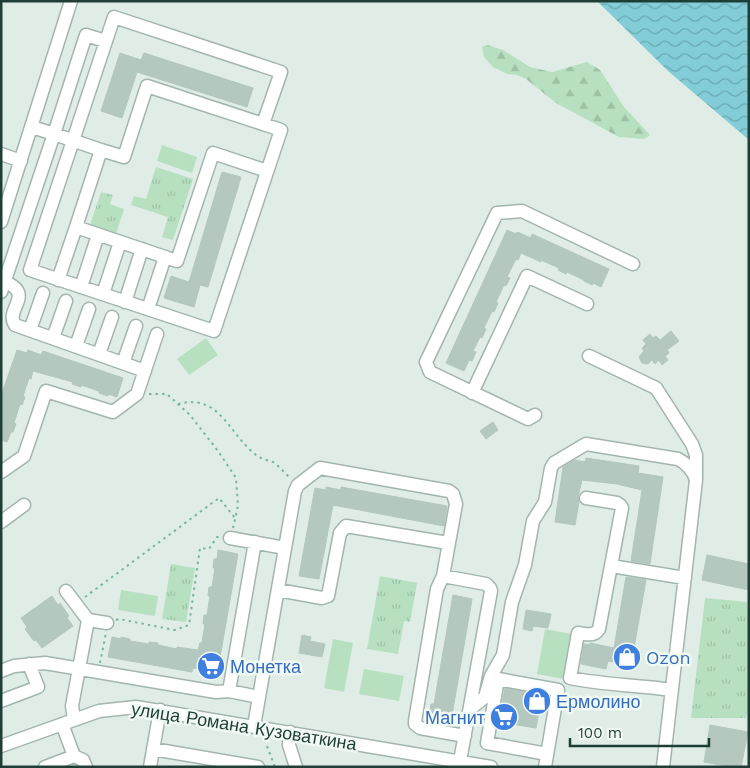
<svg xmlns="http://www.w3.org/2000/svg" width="750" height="768" font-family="'Work Sans',sans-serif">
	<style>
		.forest { fill: url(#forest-firs) }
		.park { fill: url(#park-tufts) }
		.pitch { fill: #b7e0c1 }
		.water { fill: url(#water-waves) }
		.building { fill: #b5c8c0; stroke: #b2c7be }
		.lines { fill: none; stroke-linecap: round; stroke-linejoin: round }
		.minor-casing { stroke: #a2b5ae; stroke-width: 15 }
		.path { stroke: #7db4a1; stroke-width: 2; stroke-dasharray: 2.5 4; stroke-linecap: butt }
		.minor { stroke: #fff; stroke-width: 12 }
		.labels { text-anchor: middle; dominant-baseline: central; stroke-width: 5; stroke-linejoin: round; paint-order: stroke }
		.shop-label { font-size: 18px; fill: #366cbe; stroke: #f1f9f5; text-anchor: start }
		.street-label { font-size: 18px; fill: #1f3f36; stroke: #f1f9f5 }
	</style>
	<defs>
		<pattern id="forest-firs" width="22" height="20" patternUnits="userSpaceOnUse" patternTransform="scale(1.25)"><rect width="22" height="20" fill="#b7e0c1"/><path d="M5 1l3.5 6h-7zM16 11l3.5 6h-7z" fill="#9dc1a6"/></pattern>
		<pattern id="park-tufts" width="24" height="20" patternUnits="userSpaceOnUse" patternTransform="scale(1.25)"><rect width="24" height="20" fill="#b7e0c1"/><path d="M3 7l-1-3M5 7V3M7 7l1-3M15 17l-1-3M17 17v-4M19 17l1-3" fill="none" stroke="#9dc1a6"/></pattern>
		<pattern id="water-waves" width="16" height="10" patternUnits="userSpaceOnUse" patternTransform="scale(1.25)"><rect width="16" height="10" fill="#82cdd8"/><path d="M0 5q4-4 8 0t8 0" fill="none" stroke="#6aa8b0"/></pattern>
	</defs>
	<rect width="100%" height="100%" fill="#e0ede7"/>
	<!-- forest -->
	<path class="forest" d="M488,45L503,50L530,67L552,72L587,62L600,70L624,107L650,135L644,139L619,137L556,103L526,79L517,75L507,74L493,67L484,57L482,47Z"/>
	<!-- park -->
	<path class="park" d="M156,167L193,179L173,240L162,237L168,217L131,205L134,196L146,199Z
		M101,192L113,195L110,204L124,209L115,237L89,228Z
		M171,564L195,568L186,622L162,619Z
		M380,576L417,583L410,622L404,621L398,654L367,649Z
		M705,598L747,602L749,627V709L746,718H691Z"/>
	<!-- pitch -->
	<path class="pitch" d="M162,145L197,157L192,173L157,161Z
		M206,338L218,355L189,375L177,359Z
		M121,590L158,596L155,616L118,610Z
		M545,629L571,634L563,679L537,674Z
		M333,639L353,643L344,692L324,688Z
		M364,669L404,676L399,701L359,694Z"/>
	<!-- water -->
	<path class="water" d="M597,1H749V140L668,71Z"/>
	<!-- building -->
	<path class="building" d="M120,53L141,60L144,53L253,88L247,107L137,72L122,118L101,111Z
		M222,172L241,177L208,287L200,285L194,307L164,298L171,276L189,282Z
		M507,230L516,234L517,232L531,238L532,234L609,269L601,287L593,283L592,285L584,281V280L567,272L566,274L558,270L559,268L541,260V262L521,253L518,260L516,259L507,277L510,278L506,286L504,285L496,302L498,303L494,312L492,311L484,328L486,329L482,338L480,337L473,351L476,352L472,361L469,360L464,371L446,363Z
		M671,331L679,341L667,350L669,353L665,356L668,360L662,365L659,360L655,364L652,360L648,364L642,363L639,357L644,351L642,348L646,344L643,340L650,334L653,338L656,336L660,340Z
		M17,350L27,353L28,350L41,355L43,351L123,378L117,397L108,394V396L99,393V391L81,385V387L72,384L73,382L33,371L31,379L29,378L23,396L25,397L22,405L20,404L14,423L16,424L13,432H11L7,442L1,440V396Z
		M493,422L498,430L486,439L480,431Z
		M586,458L639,466L638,473L663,477L650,564L631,561L642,490L617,484L582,480L578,497L579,502L575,525L555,522L563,467L575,460L585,462Z
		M326,487L341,490V487L447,506L444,526L333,505L319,579L299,576L315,488L326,490Z
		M218,550L238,554L218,669L207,667V670L193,668L192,672L108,657L112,637L121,639V637L130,639V641L149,644V642L158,643V645L177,649V647L198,650L200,643H202L205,624H203L204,615H207L210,596H208L209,587H212L215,568H213L214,559H217Z
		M707,555L749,564V590L702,580Z
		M626,577L646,580L631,665L608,661L606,669L581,664L584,644L590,645V643L614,648Z
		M453,595L472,599L451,721L429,717L431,704H434Z
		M52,596L58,605L60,603L69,616L67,618L73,626L42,648L36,640L34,641L25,629L27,627L21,618Z
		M526,610L551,614L548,628L533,626L532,631L523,629Z
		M302,635L311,637L310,641L325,644L322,657L299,653Z
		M505,688L542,695L536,728L499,722Z
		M710,725L748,732L741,767H732L704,762Z"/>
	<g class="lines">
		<defs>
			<path id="minor" d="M114,17L281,72L263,124L281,130L214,331L30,270Z
				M105,41L86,35L54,134L101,150L76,227L177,261L213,153L267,171
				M101,150L124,157L147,86L263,124
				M1,154L21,161
				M1,222L71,1
				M1,280C38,294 4,308 15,325L145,371
				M58,280L76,227
				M81,287L98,235
				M1,292L54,134L32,127
				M103,294L120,242
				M125,302L142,249
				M148,309L165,257
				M30,330L43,293
				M53,338L66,301
				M76,346L89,309
				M99,354L112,317
				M589,356L656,388L692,444L696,455V480
				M123,363L136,326
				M472,393L527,276L587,304
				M535,415L528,419L430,372L426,362L497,213L522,211L633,264
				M1,472L24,456L46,391L113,412L137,394L157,334
				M586,498L617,503L620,505L622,508L599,629C594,637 586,634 578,633L570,678C604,685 638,685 672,690
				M1,522L24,505
				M230,538L285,548
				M611,566L685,578
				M443,576L486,584L490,588L491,591L460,761
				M278,590L322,598L328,596L340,533L346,526L448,543
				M66,591L88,620L72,706L74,719
				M88,620L107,623
				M1,671L14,666L45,663L216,692L229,691L255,542
				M229,691L259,697
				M1,701L38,687L29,664
				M470,709L485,697L491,676L503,655L512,602L525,565L533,521L545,502L551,468L554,463L586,444L678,459C686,463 694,471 696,480L663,767
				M254,726L295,491L298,485L320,468L449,491L453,494L456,504L443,576L437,589L415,721V724L420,728L465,736
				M290,732L289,745L296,767
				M1,746L99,711L136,707L491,767
				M153,749L258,767
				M74,756L83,760L86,767
				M45,767L74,756L62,724
				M150,767L160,710
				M545,767L558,690L498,679L487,743L547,754"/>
		</defs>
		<!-- minor casing -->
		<use href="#minor" class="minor-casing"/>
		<!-- path -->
		<path class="path" d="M149,394H167L190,415L218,451L236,478L238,506L233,528
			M178,404C220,393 228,433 256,455C261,459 267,460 273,462C279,466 285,473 290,478
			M85,597L219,498L235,518
			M116,620L119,619L175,630L189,625L200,548L209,549L217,537H220
			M100,663L106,633
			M267,746L275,767"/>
		<!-- minor -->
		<use href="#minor" class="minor"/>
	</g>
	<!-- icons -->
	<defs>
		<symbol id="shop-disc" viewBox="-11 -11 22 22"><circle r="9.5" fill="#3f7fe0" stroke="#f1f9f5"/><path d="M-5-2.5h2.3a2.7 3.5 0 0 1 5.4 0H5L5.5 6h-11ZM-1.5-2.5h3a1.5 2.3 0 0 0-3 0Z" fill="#fff"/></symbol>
		<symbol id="supermarket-disc" viewBox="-11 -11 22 22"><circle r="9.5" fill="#3f7fe0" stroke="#f1f9f5"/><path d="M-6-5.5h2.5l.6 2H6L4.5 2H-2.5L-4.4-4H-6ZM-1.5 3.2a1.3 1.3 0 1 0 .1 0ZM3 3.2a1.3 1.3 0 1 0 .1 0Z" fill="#fff"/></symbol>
	</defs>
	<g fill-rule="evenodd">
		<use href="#shop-disc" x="611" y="641" width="32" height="32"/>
		<use href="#supermarket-disc" x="195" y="650" width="32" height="32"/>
		<use href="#shop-disc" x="521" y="685" width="32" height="32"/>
		<use href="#supermarket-disc" x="488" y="701" width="32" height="32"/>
	</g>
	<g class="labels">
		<!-- shop labels -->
		<g class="shop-label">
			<text x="646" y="657">Ozon</text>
			<text x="230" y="666">Монетка</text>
			<text x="556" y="701">Ермолино</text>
			<text x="485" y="717" text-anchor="end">Магнит</text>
		</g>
		<!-- street labels -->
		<g class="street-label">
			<text transform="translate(244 726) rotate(9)">улица Романа Кузоваткина</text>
		</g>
	</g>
	<!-- border -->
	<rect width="750" height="768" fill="none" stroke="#1f3f36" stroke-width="5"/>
	<!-- scale -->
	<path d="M570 738v8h139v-8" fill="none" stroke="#1f3f36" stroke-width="2.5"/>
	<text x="578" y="738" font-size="15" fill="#1f3f36" stroke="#f1f9f5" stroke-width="4" paint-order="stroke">100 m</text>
</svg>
